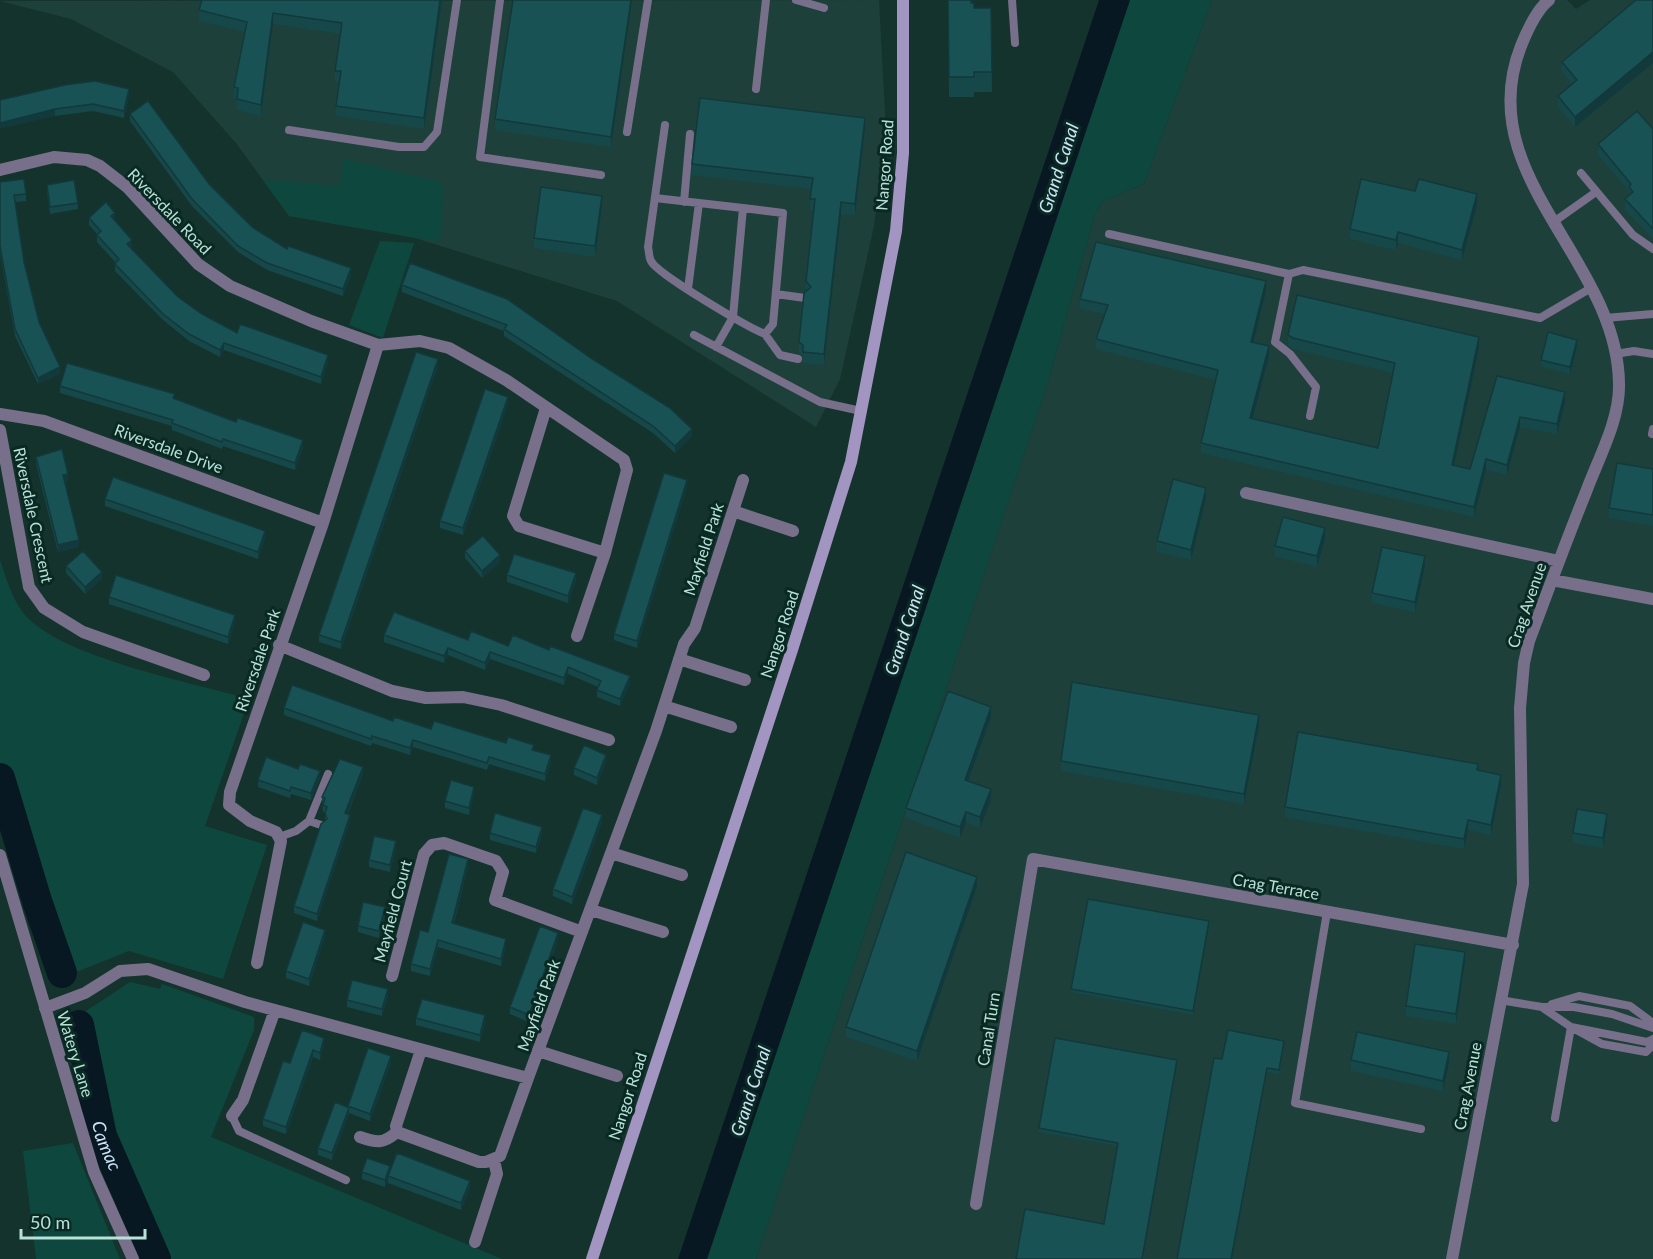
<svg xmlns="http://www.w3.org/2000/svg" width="1653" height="1259" font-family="Lato,sans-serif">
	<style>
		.built { fill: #1d413a }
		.green { fill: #0e473e }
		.water { fill: #081822 }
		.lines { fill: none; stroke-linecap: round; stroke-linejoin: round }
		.river { stroke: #081822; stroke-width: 30 }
		.service { stroke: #78708b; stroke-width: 8 }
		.minor { stroke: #78708b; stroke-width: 12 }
		.tertiary { stroke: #78708b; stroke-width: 12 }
		.secondary { stroke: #a395c1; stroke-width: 12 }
		.wall { fill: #164749 }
		.shaded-wall { fill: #12393c }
		.building { fill: #195255; stroke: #12393c; stroke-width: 1.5 }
		.labels { text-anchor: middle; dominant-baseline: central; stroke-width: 6; stroke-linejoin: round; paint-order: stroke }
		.street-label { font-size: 16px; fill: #b7e2d8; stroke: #0a2923 }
		.water-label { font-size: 18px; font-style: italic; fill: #cce4f6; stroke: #0a2923 }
	</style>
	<rect width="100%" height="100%" fill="#15332d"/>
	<!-- built -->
	<path class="built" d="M879,0L886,132L874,226L840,379L816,427L617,301L415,238L289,216L236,143L173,72L71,19L0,1Z
		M1212,0H1567L1576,9L1590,0H1653V1259H756L1047,385L1096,211L1103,201L1144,184Z"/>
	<!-- green -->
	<path class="green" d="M1130,0H1212L1144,184L1103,201L1096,211L1047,385L756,1259H707Z
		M344,159L433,180L444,185L440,242L289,216L263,180L339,186Z
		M380,241L414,243L383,338L349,325Z
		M0,560C6,577 12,599 24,614C62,658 191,682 249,699L205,826L267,845L223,979L129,951L69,975L40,899L19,820L0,766Z
		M130,982L160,989L162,984L254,1017V1030L211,1137L502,1259H162L107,1131L97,1075L83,1013Z
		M73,1143L120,1259H36L23,1151Z"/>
	<!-- water -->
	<path class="water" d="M1099,0H1130L707,1259H678Z"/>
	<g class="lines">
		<!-- river -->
		<g class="river">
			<path d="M0,778L37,901L62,973"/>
			<path id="s1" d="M79,1025L102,1136L156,1259"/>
		</g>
		<!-- service -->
		<path class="service" d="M500,0L480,157L601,175
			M796,0L824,8
			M1012,0L1015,43
			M756,89L766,0
			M665,125L648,247C649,251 649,258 651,261C657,274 749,328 765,334L773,324L783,213L743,208L733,317L716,347
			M289,130L399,147H424L437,132L457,0
			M627,132L648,0
			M1581,173L1633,235L1653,249
			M655,198L743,208
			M684,202L690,134
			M1555,221L1596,192
			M1109,234L1289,274L1303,270L1540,318L1591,288
			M1289,274L1275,342L1290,354L1316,387L1310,416
			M688,289L699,203
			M776,294L805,298
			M1605,318L1653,314
			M765,334L780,355L798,359
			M694,335L820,402L861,411
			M1615,354L1634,351L1653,354
			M1652,434L1653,429
			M309,821L328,774
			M279,837L296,831L309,821L321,825
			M1327,912L1295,1103L1421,1129
			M1500,1000L1542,1007H1574L1612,1014L1653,1028
			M1552,1004L1579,996L1630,1006L1653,1023
			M1543,1008L1571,1027L1647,1042L1653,1039
			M232,1116L239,1131L346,1180
			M1555,1118L1571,1027L1602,1044L1646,1052L1653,1045"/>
		<!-- minor -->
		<path class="minor" d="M0,170L54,157L87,160L100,166L127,187L198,264L230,286L311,321L378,345L420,341L449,348L506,380L624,460L627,470L605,553L577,636
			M546,408L513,516L519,526L605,553
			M0,414L44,421L323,523
			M0,430L29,587L44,608L83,632L204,675
			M1246,493L1559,561
			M733,511L793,531
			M1552,580L1653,599
			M279,645L392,691L426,698L463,697L501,705L609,740
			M679,659L745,680
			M664,706L731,727
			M611,853L682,875
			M591,910L663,932
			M257,963L281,841L276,832L250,821L229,805L230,792L323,523L378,345
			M392,976L424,854L432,845L444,843L496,861L503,872L495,900L582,932
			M45,1008L85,993L120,971L148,969L245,1002L528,1078L656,731L684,644L695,628L743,480
			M421,1050L396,1126L397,1132L479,1162H486L500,1156L528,1078
			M538,1051L617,1076
			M232,1116L243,1100L275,1010
			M360,1137C377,1143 383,1144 397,1132
			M976,1204L1033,859L1513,945
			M475,1242L497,1174L494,1160
			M1452,1259L1523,884L1520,708L1524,663L1529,641C1548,591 1566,541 1586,492C1598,459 1620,420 1619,384C1618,259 1470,176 1521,46C1527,31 1536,10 1549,0"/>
		<!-- tertiary -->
		<path class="tertiary" d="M0,855L94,1172L133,1259"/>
		<!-- secondary -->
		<path class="secondary" d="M592,1259L792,650L851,462L896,231L903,153V0"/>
	</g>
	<!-- wall -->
	<path class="wall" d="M442,0L424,129L336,116V106L340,82H335V71L341,34L273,24L261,116L237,110V98H234V87L245,32L199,21V10Z
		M513,0H632L611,147L495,130V119Z
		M945,0H971V3L974,8H991L992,92H974V97H949L948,0Z
		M1653,0V63L1575,127L1558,106V96L1572,84L1562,72V62Z
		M129,96L124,118L93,111L55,116L0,100Z
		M130,114L209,184L252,227L287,249L351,275L343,296L267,270L238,252L192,206L130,121Z
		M865,129L855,215L841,214L824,365L803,363V356L799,353V342L806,292V281L814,210H810L811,189L692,175V164Z
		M1653,129V239L1625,210V199L1629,196V191L1598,155V144Z
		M0,182L26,194V201L15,202L24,262L39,322L60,374L38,384L15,336L0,253Z
		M47,185L78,203V209L50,214L47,192Z
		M1477,205L1462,260L1398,243L1396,250L1350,239V229Z
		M602,206L595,257L534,248V238Z
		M89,218L115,219L114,220L132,247L131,248L178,297L202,314L237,333L328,362L321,384L224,350L220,357L189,341L163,320L115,271V264L116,263L97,242V234L89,225Z
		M410,263L692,436L675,453L653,433L504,336V331L402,292V285Z
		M1266,291L1254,342L1269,356L1253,419L1378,448L1393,373L1293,349L1288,345V335L1479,348L1454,465L1470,469L1497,376L1565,403L1557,434L1520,427L1507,475L1486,470L1474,517L1201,453V443L1216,380L1096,349V339L1105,314L1080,309V299Z
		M1577,347L1570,374L1541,367V360Z
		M438,366L341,649L319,642V635Z
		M60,386L175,399L303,447L295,470L223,446L222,449L172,430V426L60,393Z
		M508,404L463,535L440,528V521Z
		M36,457L68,481L65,482L79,547L58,552L36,464Z
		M1653,469V526L1609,518V508Z
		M687,487L637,648L614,640V634Z
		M1206,498L1191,560L1157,552V541Z
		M105,499L265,538L258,559L105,506Z
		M1325,539L1317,567L1275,556V546Z
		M465,551L500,562L482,578L465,558Z
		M66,566L102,579L85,594L66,573Z
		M1425,566L1415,612L1372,603V593Z
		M507,575L576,580L568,603L507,582Z
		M109,597L235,622L228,644L109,604Z
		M384,635L468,640L508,646L630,683L620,706L597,697V690L598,687L568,674L564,685L490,659L485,670L448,655L444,663L384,642Z
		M284,708L393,721L506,743L534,750L551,762L545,781L489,764L487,770L413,747L410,755L372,743L371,746L284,715Z
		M991,717L969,781L991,799L980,828L966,822L960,838L906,818V808Z
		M1259,725L1244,804L1061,771V761Z
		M606,761L597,785L574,775V768Z
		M298,769L320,778L311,800L291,794L290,798L258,787V780Z
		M1478,770L1501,785L1491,835L1468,830L1464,849L1285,817V807Z
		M363,774L348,814L350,822L317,921L294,913V906L325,821V813L323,812L322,797Z
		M474,794L469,815L445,808V801Z
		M602,822L572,904L553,896V889Z
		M1607,824L1603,848L1573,843V833Z
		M490,833L542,834L536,853L490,840Z
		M396,848L390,872L369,867V860Z
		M468,866L454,924L506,946L501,966L438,947L430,976L411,971V964L428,932Z
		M977,887L917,1061L846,1037V1027Z
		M385,914L379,938L358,932V926Z
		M1209,924L1193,1015L1071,992V989Z
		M325,937L309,986L286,978V971Z
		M558,940L529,1022L510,1014V1007Z
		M1465,962L1456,1024L1406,1016V1006Z
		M388,996L382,1016L347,1007V1000Z
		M416,1018L485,1022L480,1042L416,1025Z
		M302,1030L324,1045L320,1060L313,1057L286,1134L263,1126V1119L290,1063Z
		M1284,1044L1279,1074L1267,1072L1222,1059Z
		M1351,1060L1449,1063L1443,1091L1351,1071Z
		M391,1063L370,1121L349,1113L332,1160L318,1155V1148L348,1107V1106Z
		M1177,1064L1142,1259L1104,1224L1118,1146L1039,1132V1128Z
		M362,1172H390L470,1188L461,1210L388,1183V1177L385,1187L362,1179Z"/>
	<!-- shaded-wall -->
	<path class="shaded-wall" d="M440,0H442L424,129V118Z
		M631,0H632L611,147V137Z
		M273,13V24L261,116V105Z
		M1653,52V63L1575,127V117Z
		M129,89V96L124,118V111Z
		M55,109V116L0,129V123Z
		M865,118V129L855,215V204Z
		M1477,194V205L1462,260V250Z
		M602,196V206L595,257V246Z
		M841,202V214L824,365V354Z
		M115,213V219L111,223V216Z
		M1398,232V243L1396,250V240Z
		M132,240V247L127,251V244Z
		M351,268V275L343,296V289Z
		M1266,281V291L1251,352V342Z
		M1479,337V348L1452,475V465Z
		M1577,340V347L1570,374V367Z
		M224,343V350L220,357V350Z
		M1269,346V356L1250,429V418Z
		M328,355V362L321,384V377Z
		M438,359V366L341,649V642Z
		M60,367V374L38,384V378Z
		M1565,392V403L1557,434V424Z
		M508,397V404L463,535V528Z
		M1520,417V427L1507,475V465Z
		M692,429V436L675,453V446Z
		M303,440V447L295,470V463Z
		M1486,459V470L1474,517V507Z
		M68,474V481L63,482V475Z
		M687,480V487L637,648V641Z
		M1206,488V498L1191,560V550Z
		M1325,528V539L1317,567V556Z
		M265,531V538L258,559V552Z
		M79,540V547L58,552V545Z
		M500,555V562L482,578V571Z
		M1425,556V566L1415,612V602Z
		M102,572V579L85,594V587Z
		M576,573V580L568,603V596Z
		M235,615V622L228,644V637Z
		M448,648V655L444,663V656Z
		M490,652V659L485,670V663Z
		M568,667V674L564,685V678Z
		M630,676V683L620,706V699Z
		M991,707V717L965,790V780Z
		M1259,715V725L1244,804V794Z
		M413,740V747L410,755V748Z
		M551,755V762L545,781V774Z
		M606,755V761L597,785V778Z
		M363,767V774L345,820V813Z
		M320,771V778L311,800V793Z
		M1501,775V785L1491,835V825Z
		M474,787V794L469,815V808Z
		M991,789V799L980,828V817Z
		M966,812V822L960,838V827Z
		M1607,814V824L1603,848V838Z
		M350,815V822L317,921V914Z
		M602,815V822L572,904V897Z
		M1468,820V830L1464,849V839Z
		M542,827V834L536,853V847Z
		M396,841V848L390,872V865Z
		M468,859V866L452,930V923Z
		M977,877V887L917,1061V1051Z
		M385,907V914L379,938V931Z
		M1209,921V924L1193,1015V1011Z
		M325,930V937L309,986V979Z
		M558,933V940L529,1022V1015Z
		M506,939V946L501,966V959Z
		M438,940V947L430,976V969Z
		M1465,952V962L1456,1024V1014Z
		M388,989V996L382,1016V1009Z
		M485,1015V1022L480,1042V1035Z
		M324,1038V1045L320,1060V1053Z
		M313,1050V1057L286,1134V1127Z
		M1449,1052V1063L1443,1091V1081Z
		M391,1056V1063L370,1121V1114Z
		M1177,1060L1147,1235L1142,1259Z
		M1267,1068L1232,1259H1231Z
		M349,1108V1115L332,1160V1153Z
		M390,1166V1173L385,1187V1180Z
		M470,1181V1188L461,1210V1203Z"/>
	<!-- building -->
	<path class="building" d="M202,0H440L424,118L336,106L341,71H335L342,23L273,13L261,105L237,99L238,88L234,87L247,22L199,10Z
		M513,0H631L611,137L495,119Z
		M948,0H971V3H974V8H991L992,72H974V77H949Z
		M1636,0H1653V52L1575,117L1558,96L1577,80L1562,62Z
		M95,81L129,89L124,111L93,104L55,109L0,123V100L65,85Z
		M700,98L865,118L855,204L841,202L824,354L803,352V345L799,342L804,293L811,287L806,281L815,199H810L813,178L692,164Z
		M148,101L209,184L252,227L287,249L288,246L351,268L343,289L267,263L238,246L192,199L130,114Z
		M1637,111L1653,129V229L1625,199L1633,192L1629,187L1631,184L1598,144Z
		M24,179L26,194L14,195L24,262L39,322L60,367L38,378L15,329L0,246V182Z
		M1361,179L1415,191L1419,179L1477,194L1462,250L1398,232L1396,240L1350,229Z
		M74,180L78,203L50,207L47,185Z
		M541,187L602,196L595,246L534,238Z
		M106,202L115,213L111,216L132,240L127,244L178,297L202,314L237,333L240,324L328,355L321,377L224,343L220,350L189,334L163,314L115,264L119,259L97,235L101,231L89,218Z
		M1096,242L1266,281L1251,342L1269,346L1250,418L1378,448L1395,363L1293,338L1288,335L1297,295L1479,337L1452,465L1470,469L1497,376L1565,392L1557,424L1520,417L1507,465L1486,459L1474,507L1201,443L1218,370L1096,339L1108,305L1080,299Z
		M410,263L507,299L592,359L670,408L692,429L675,446L653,426L504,329L507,325L402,285Z
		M1548,332L1577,340L1570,367L1541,360Z
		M416,352L438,359L341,642L319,635Z
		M67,363L175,394L173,398L236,422L238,418L303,440L295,463L223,439L222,442L172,423L173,420L60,386Z
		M485,389L508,397L463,528L440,521Z
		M62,449L68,474L63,475L79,540L58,545L36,457Z
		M1617,463L1653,469V515L1609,508Z
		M664,473L687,480L637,641L614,634Z
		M113,477L265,531L258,552L105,499Z
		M1173,479L1206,488L1191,550L1157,541Z
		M1283,517L1325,528L1317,556L1275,546Z
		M483,536L500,555L482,571L465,551Z
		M1382,547L1425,556L1415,602L1372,593Z
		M83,551L102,572L85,587L66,566Z
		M514,554L576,573L568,596L507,575Z
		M116,575L235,615L228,637L109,597Z
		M394,612L468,640L471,631L508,646L513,635L549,650L550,646L630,676L620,699L597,690L601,681L568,667L564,678L490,652L485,663L448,648L444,656L384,635Z
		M1072,682L1259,715L1244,794L1061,761Z
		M292,685L393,721L394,717L431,729L434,721L506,743L508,737L534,745L532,750L551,755L545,774L489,757L487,763L413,740L410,748L372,736L371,739L284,708Z
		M948,691L991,707L965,780L991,789L980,817L966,812L960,827L906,808Z
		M1298,732L1478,764L1477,770L1501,775L1491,825L1468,820L1464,839L1285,807Z
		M584,745L606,755L597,778L574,768Z
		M266,757L298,769L300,764L320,771L311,793L291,787L290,791L258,780Z
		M340,759L363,767L345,813L350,815L317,914L294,906L321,824L327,819L325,813L327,807L323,805L325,798L322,797Z
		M451,780L474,787L469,808L445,801Z
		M583,808L602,815L572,897L553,889Z
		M1577,809L1607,814L1603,838L1573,833Z
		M495,813L542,827L536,847L490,833Z
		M374,836L396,841L390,865L369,860Z
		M906,852L977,877L917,1051L846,1027Z
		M449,854L468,859L452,923L506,939L501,959L438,940L430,969L411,964L420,930L428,932Z
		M1088,899L1209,921L1193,1011L1071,989Z
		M363,902L385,907L379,931L358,926Z
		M303,922L325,930L309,979L286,971Z
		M540,926L558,933L529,1015L510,1007Z
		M1415,944L1465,952L1456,1014L1406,1006Z
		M352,980L388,989L382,1009L347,1000Z
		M422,999L485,1015L480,1035L416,1018Z
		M302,1030L324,1038L320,1053L313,1050L286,1127L263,1119L283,1061L290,1063Z
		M1228,1030L1284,1041L1279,1070L1267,1068L1231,1259H1177L1214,1058L1222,1059Z
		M1357,1032L1449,1052L1443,1081L1351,1060Z
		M1055,1038L1177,1060L1142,1259H1016L1025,1209L1104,1224L1118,1143L1039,1128Z
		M368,1048L391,1056L370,1114L348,1106Z
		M335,1102L349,1108L332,1153L318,1148Z
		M397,1153L470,1181L461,1203L388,1176Z
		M367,1158L390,1166L385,1180L362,1172Z"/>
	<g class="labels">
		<!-- street labels -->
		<g class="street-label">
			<text transform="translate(884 165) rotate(-86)">Nangor Road</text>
			<text transform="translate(170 211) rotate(46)">Riversdale Road</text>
			<text transform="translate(169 448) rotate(20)">Riversdale Drive</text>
			<text transform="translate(34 515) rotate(78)">Riversdale Crescent</text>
			<text transform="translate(703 549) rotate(-72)">Mayfield Park</text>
			<text transform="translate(1526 605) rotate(-71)">Crag Avenue</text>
			<text transform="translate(779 634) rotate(-72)">Nangor Road</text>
			<text transform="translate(257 660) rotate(-71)">Riversdale Park</text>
			<text transform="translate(1276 886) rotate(10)">Crag Terrace</text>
			<text transform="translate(392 911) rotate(-75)">Mayfield Court</text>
			<text transform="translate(538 1005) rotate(-70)">Mayfield Park</text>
			<text transform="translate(988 1029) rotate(-81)">Canal Turn</text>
			<text transform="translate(76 1054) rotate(73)">Watery Lane</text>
			<text transform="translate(1467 1086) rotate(-79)">Crag Avenue</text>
			<text transform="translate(627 1096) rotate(-72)">Nangor Road</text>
		</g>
		<!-- water labels -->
		<g class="water-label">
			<text transform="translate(1058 168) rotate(-72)">Grand Canal</text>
			<text transform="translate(904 630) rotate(-72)">Grand Canal</text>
			<text transform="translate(750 1091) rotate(-72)">Grand Canal</text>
			<text stroke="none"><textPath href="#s1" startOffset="124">Camac</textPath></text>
		</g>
	</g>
	<!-- scale -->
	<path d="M21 1229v9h124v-9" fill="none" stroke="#b7e2d8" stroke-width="3"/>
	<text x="30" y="1229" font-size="18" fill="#b7e2d8" stroke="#0a2923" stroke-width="4.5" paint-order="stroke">50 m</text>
</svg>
